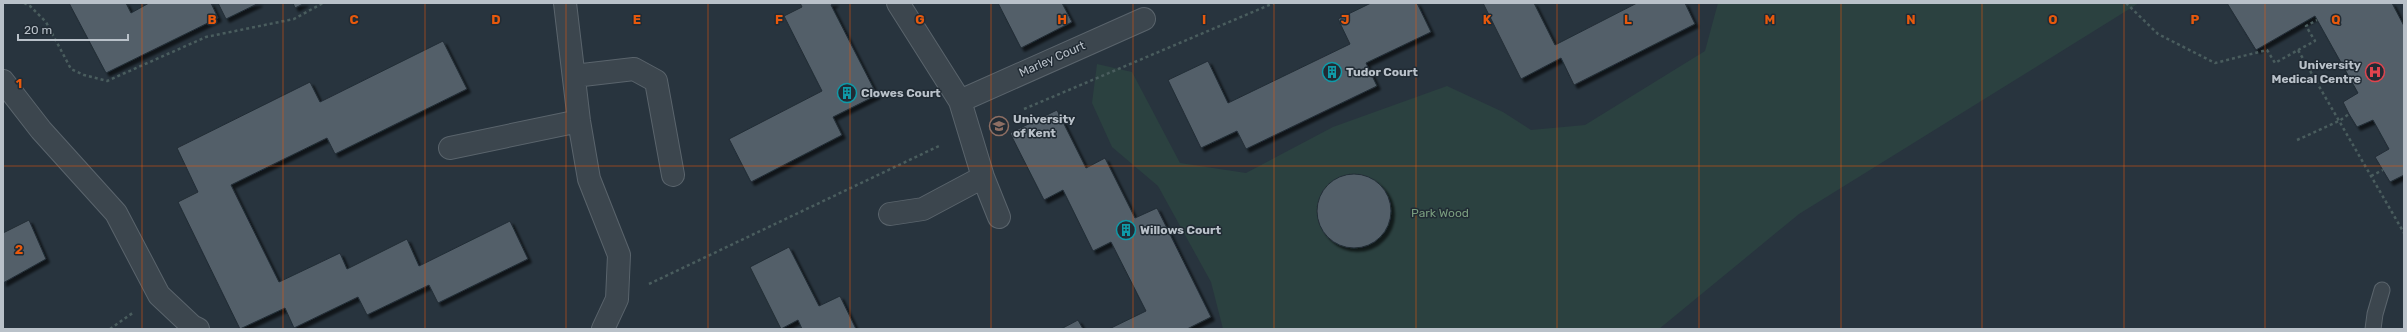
<svg xmlns="http://www.w3.org/2000/svg" width="2407" height="332" font-family="Rubik,sans-serif">
	<style>
		.green { fill: #2b4140 }
		.building { fill: #525f69; stroke: #232d36; filter: url(#shadow) }
		.lines { fill: none; stroke-linecap: round; stroke-linejoin: round }
		.service-casing { stroke: #5a646c; stroke-width: 17 }
		.minor-casing { stroke: #5a646c; stroke-width: 24 }
		.path { stroke: #4a5d5e; stroke-width: 2.5; stroke-dasharray: 3 3; stroke-linecap: butt }
		.service { stroke: #3c464e; stroke-width: 15 }
		.minor { stroke: #3c464e; stroke-width: 22 }
		.grid { fill: none; stroke: #e8590c; stroke-width: 1; stroke-opacity: 0.55 }
		.labels { text-anchor: middle; dominant-baseline: central; stroke-width: 3; stroke-linejoin: round; paint-order: stroke }
		.street-label { font-size: 12px; fill: #b9c1c9; stroke: #212b34 }
		.poi-label { font-size: 12px; font-weight: bold; fill: #b9c1c9; stroke: #212b34; text-anchor: start }
		.park-label { font-size: 12px; fill: #799c7e; stroke: #212b34 }
		.grid-label { font-size: 13px; text-anchor: middle; font-weight: bold; fill: #e8590c; stroke: #212b34; stroke-width: 3; stroke-linejoin: round; paint-order: stroke }
	</style>
	<defs>
		<filter id="shadow"><feDropShadow dx="3.5" dy="3.5" stdDeviation="1" flood-color="#0009"/></filter>
	</defs>
	<rect width="100%" height="100%" fill="#28343e"/>
	<!-- green -->
	<path class="green" d="M1718,3H2139L1799,214L1659,329H1223L1211,282L1158,186L1112,147L1092,103L1097,64L1132,72L1180,163L1246,173L1333,127L1447,86L1503,112L1531,130L1585,125L1705,51Z"/>
	<!-- building -->
	<path class="building" d="M69,3H126L131,13L149,3H211L218,18L106,73Z
		M218,3H259L226,19Z
		M293,3H305L295,8Z
		M800,3H835L831,5L877,95L833,117L842,135L751,182L729,139L822,91L784,16L802,7Z
		M998,3H1062L1072,22L1021,48Z
		M1371,3H1417L1431,32L1366,63L1377,86L1246,149L1237,131L1201,148L1168,80L1208,61L1228,103L1350,44L1338,19Z
		M1483,3H1534L1555,45L1637,3H1685L1695,24L1574,85L1561,58L1521,79Z
		M2227,3H2392L2404,26V175L2390,182L2375,157L2389,149L2373,120L2357,127L2349,114L2343,102L2358,93L2315,16L2256,50Z
		M443,41L467,89L335,154L327,138L231,185L279,282L340,253L347,269L407,239L419,266L510,221L528,259L438,303L429,285L367,315L358,297L294,328L285,308L240,329L178,202L198,192L177,148L310,82L320,102Z
		M1057,110L1086,168L1105,158L1135,218L1157,208L1211,317L1187,329H1109L1146,311L1111,242L1093,251L1063,190L1044,200L1010,133Z
		M1317 211a37 37 0 1 1 74 0a37 37 0 1 1-74 0Z
		M29,220L46,259L3,283V233Z
		M789,247L819,306L840,296L856,329H802L798,320L781,329L750,267Z
		M1078,320L1083,329H1061Z"/>
	<g class="lines">
		<defs>
			<path id="service" d="M2373,329L2375,314L2382,290"/>
			<path id="minor" d="M565,3L579,121L589,179L619,255L617,299L603,329
				M898,3L960,101L983,177L999,217
				M574,76L634,69L656,81L673,175
				M3,81L41,130L116,213L159,295L192,326L198,329
				M960,101L1144,19
				M450,148L579,121
				M890,214L923,209L983,177"/>
		</defs>
		<!-- service casing -->
		<use href="#service" class="service-casing"/>
		<!-- minor casing -->
		<use href="#minor" class="minor-casing"/>
		<!-- path -->
		<path class="path" d="M24,3L30,6L46,22L71,69L84,75L107,81L206,37L294,19L323,3
			M2126,3L2158,34L2215,63L2267,50L2275,63L2298,50L2404,233
			M2298,50L2315,41L2306,26L2317,20
			M1024,109L1274,3
			M2297,140L2339,121L2349,114
			M2371,176L2383,170
			M649,284L941,145
			M110,329L134,312"/>
		<!-- service -->
		<use href="#service" class="service"/>
		<!-- minor -->
		<use href="#minor" class="minor"/>
	</g>
	<!-- grid -->
	<path class="grid" d="M142,3V329M283,3V329M425,3V329M566,3V329M708,3V329M850,3V329M991,3V329M1133,3V329M1274,3V329M1416,3V329M1557,3V329M1699,3V329M1841,3V329M1982,3V329M2124,3V329M2265,3V329M3,166H2404"/>
	<!-- icons -->
	<defs>
		<symbol id="building-ring" viewBox="-11 -11 22 22"><circle r="9.5" fill="#212b34" stroke="#0f9aa8" stroke-width="1.5"/><path d="M-4-6H4V6H1V3H-1V6H-4ZM-2.5-4.3h1.7v1.8h-1.7ZM.8-4.3h1.7v1.8H.8ZM-2.5-1h1.7V.8h-1.7ZM.8-1h1.7V.8H.8Z" fill="#0f9aa8"/></symbol>
		<symbol id="hospital-ring" viewBox="-11 -11 22 22"><circle r="9.5" fill="#212b34" stroke="#e0444e" stroke-width="1.5"/><path d="M-5-5h3v3.5h4V-5h3V5h-3V1.5h-4V5h-3Z" fill="#e0444e"/></symbol>
		<symbol id="university-ring" viewBox="-11 -11 22 22"><circle r="9.5" fill="#212b34" stroke="#8d6e63" stroke-width="1.5"/><path d="M0-5L7-2L0 1L-7-2ZM-4 1L0 2.5L4 1V4Q0 6-4 4Z" fill="#8d6e63"/></symbol>
	</defs>
	<g fill-rule="evenodd">
		<use href="#building-ring" x="1321" y="61" width="22" height="22"/>
		<use href="#hospital-ring" x="2364" y="61" width="22" height="22"/>
		<use href="#building-ring" x="836" y="82" width="22" height="22"/>
		<use href="#university-ring" x="988" y="115" width="22" height="22"/>
		<use href="#building-ring" x="1115" y="219" width="22" height="22"/>
	</g>
	<g class="labels">
		<!-- street labels -->
		<g class="street-label">
			<text transform="translate(1052 59) rotate(-24)">Marley Court</text>
		</g>
		<!-- poi labels -->
		<g class="poi-label">
			<text x="2361" y="65" text-anchor="end">University<tspan x="2361" dy="14">Medical Centre</tspan></text>
			<text x="1346" y="72">Tudor Court</text>
			<text x="861" y="93">Clowes Court</text>
			<text x="1013" y="119">University<tspan x="1013" dy="14">of Kent</tspan></text>
			<text x="1140" y="230">Willows Court</text>
		</g>
		<!-- park labels -->
		<g class="park-label">
			<text x="1440" y="213">Park Wood</text>
		</g>
	</g>
	<g class="grid-label">
		<text x="212" y="24">B</text>
		<text x="354" y="24">C</text>
		<text x="496" y="24">D</text>
		<text x="637" y="24">E</text>
		<text x="779" y="24">F</text>
		<text x="920" y="24">G</text>
		<text x="1062" y="24">H</text>
		<text x="1204" y="24">I</text>
		<text x="1345" y="24">J</text>
		<text x="1487" y="24">K</text>
		<text x="1628" y="24">L</text>
		<text x="1770" y="24">M</text>
		<text x="1911" y="24">N</text>
		<text x="2053" y="24">O</text>
		<text x="2195" y="24">P</text>
		<text x="2336" y="24">Q</text>
		<text x="19" y="88">1</text>
		<text x="19" y="254">2</text>
	</g>
	<!-- border -->
	<rect width="2407" height="332" fill="none" stroke="#b9c1c9" stroke-width="8"/>
	<!-- scale -->
	<path d="M18 34v6h110v-6" fill="none" stroke="#b9c1c9" stroke-width="2"/>
	<text x="24" y="34" font-size="12" fill="#b9c1c9" stroke="#212b34" stroke-width="3" paint-order="stroke">20 m</text>
</svg>
